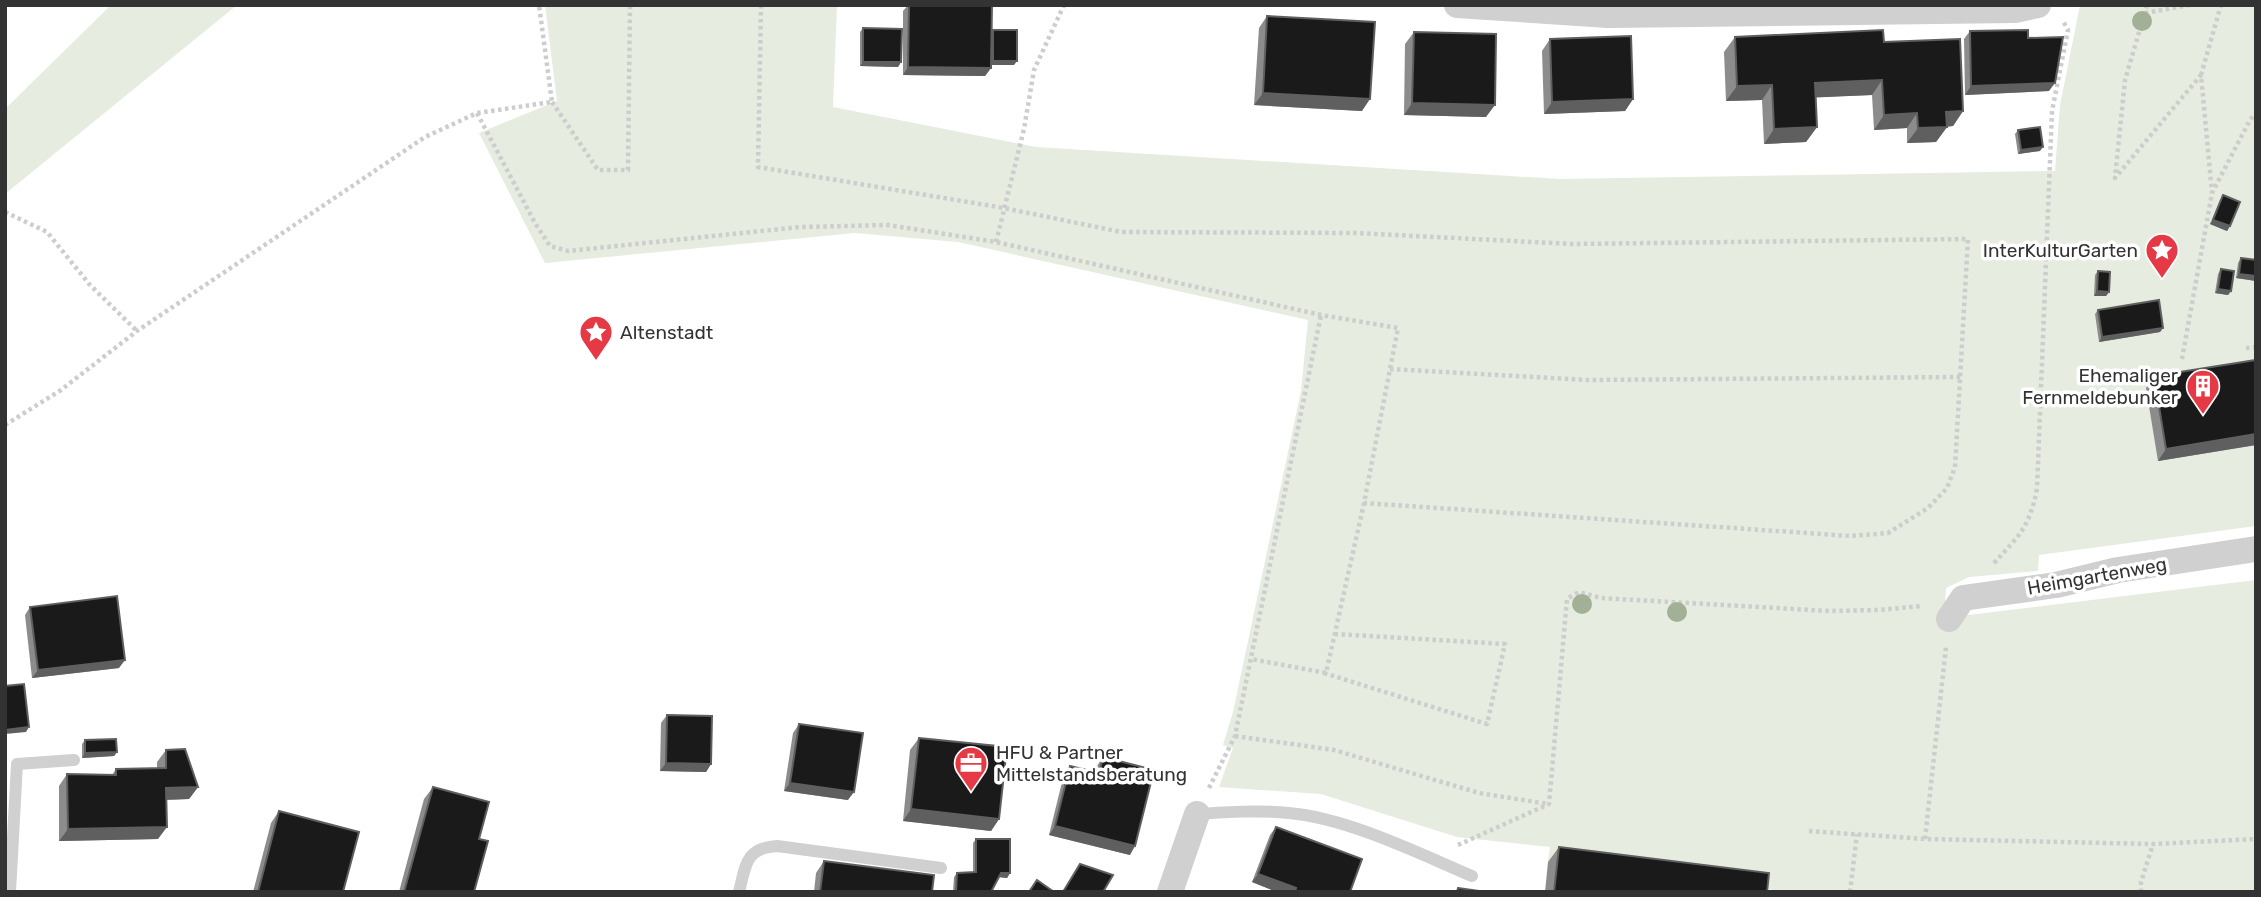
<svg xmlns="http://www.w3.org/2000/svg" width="2261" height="897" font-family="Rubik,sans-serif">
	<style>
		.green { fill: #e6ecdf }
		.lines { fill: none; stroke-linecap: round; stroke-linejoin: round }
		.path { stroke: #cdcdcd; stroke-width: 4.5; stroke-dasharray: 3.5 3.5; stroke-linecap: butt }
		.service { stroke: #d0d0d0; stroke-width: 12 }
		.minor { stroke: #d0d0d0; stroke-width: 26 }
		.tree { fill: #a2b095 }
		.wall { fill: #8c8c8c }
		.shaded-wall { fill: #5f5f5f }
		.building { fill: #1a1a1a; stroke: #5f5f5f; stroke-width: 2 }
		.labels { text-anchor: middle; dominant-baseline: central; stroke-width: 7; stroke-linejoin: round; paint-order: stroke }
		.poi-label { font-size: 19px; fill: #333; stroke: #fff; text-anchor: end }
		.street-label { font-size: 19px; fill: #333; stroke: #fff }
	</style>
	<rect width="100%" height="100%" fill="#fff"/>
	<!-- green -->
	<path class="green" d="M111,5H237L5,194V109Z
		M545,5H837L833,107L1036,147L1560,179L2055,171L2060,105L2080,5H2256V265L2236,278L2256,281V370L2158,460L2256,445V526L2039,555L2038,571L1969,577L1946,588L1944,618L2256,580V892H1790L1548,862L1550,847L1457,837L1321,794L1219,787L1233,748L1223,745L1233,712L1301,391L1308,320L958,242L855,233L545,263L479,133L557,101Z"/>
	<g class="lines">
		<!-- path -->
		<path class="path" d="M761,5L758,167L1004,208L1121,232L1356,233L1572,244L1968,239L1955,467L1947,488L1928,508L1888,533L1851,536L1364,503
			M2147,5L2125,80L2115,178L2201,75L2212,193
			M2145,13L2190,5
			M2201,75L2221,5
			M552,102L598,170H628L630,5
			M477,113L535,223L550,246L568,251L800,227L888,225L996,242L1321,315L1398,328L1364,503L1326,673L1251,659
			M5,212L47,232L90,285L137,331
			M996,242L1024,129L1034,70L1064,5
			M2246,348L2256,347
			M2182,359L2212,193L2250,120L2256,113
			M1390,369L1588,380L1961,377
			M5,425L61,390L137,331L425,137L477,113L552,102L539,5
			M1994,563C2020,535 2030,526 2037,488L2052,111L2068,30L2063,21
			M1324,673L1487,724L1505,644L1335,634
			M1235,736L1334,750L1479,793L1548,804
			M1209,788L1235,736L1321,315
			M1809,831L1925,839L2153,844L2256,839
			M1925,839L1946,647
			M1458,845L1549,804L1567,599L1579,592L1601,598L1829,611L1879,610L1922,606
			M1850,892L1857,834
			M2141,892V882L2153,844"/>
		<!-- service -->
		<path class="service" d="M1197,814C1228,812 1259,810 1289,813C1347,818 1418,853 1472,876
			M10,892L17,764L74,760
			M739,892C746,865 745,848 777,846L941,868"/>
		<!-- minor -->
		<path class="minor" d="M1457,5L1608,15L2015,10L2038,5
			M1949,619L1963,598L2056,585L2118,570L2256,549
			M1170,892L1197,814"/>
	</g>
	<!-- trees -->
	<g class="tree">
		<circle cx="2142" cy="21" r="10"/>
		<circle cx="1582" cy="604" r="10"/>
		<circle cx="1677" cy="612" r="10"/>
	</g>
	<!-- wall -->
	<path class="wall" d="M908,5H992L991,32L993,30L1014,65H991V68L985,76L903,75V11Z
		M1267,16L1362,111L1254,105L1259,28Z
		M863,28L901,62L898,67L860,66V32Z
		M1970,31L2028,38L2049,91L1965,95L1964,39Z
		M1414,32L1486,117L1404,115L1405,44Z
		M1735,37L1884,42L1963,111L1953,126L1947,127L1936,142L1907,143V128L1874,130L1872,95L1816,97L1817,127L1806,142L1764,144L1762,100L1726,101L1724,52Z
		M1550,39L1633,99L1625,111L1544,114L1542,51Z
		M2018,130L2040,151L2018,154L2015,134Z
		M2223,195L2230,226L2227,231L2210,224L2220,200Z
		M2241,258L2256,260V281L2236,278L2238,263Z
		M2221,269L2231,291L2228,295L2215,293L2218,274Z
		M2098,271L2109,292L2106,296H2094L2095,275Z
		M2098,310L2163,328L2160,332L2099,342L2095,314Z
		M2256,360V445L2158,461L2146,388L2154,376Z
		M30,607L119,668L32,678L25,615Z
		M667,715L711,764L706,772L660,771L661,723Z
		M799,724L848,800L784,791L793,733Z
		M919,738L999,819L991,831L903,821L910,750Z
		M85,740L117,752L114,756L82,758V744Z
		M166,750L198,787L189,799L166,800L158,839L59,841V786L67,774L112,775L116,769L157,768V762Z
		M1103,757L1130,855L1049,835L1064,774L1070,766L1095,772L1097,766Z
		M433,787L479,839L474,892H399L424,799Z
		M279,811L343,892H253L271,823Z
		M1276,827L1350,892H1277L1252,882L1270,835Z
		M976,839L1010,873L1007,878L999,877L991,892H953L954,877L957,873H973V843Z
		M1559,847L1767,892H1545L1548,862Z
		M824,861L932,892H814L816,873Z"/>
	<!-- shaded-wall -->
	<path class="shaded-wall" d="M993,61H1017L1014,65H990Z
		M863,62H901L898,67L860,66Z
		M908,67L991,68L985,76L903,75Z
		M1882,80L1872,95L1805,98L1815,83Z
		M2055,83L2049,91L1965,95L1971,86Z
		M1772,85L1762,100L1726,101L1737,86Z
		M1263,93L1370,99L1362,111L1254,105Z
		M1633,99L1625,111L1544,114L1552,102Z
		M1412,103L1495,105L1486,117L1404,115Z
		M1963,111L1953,126L1936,127L1946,112Z
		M1917,113L1907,128L1874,130L1884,115Z
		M1817,127L1806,142L1764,144L1774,129Z
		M1947,127L1936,142L1907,143L1918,128Z
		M2043,147L2040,151L2018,154L2021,150Z
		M2213,220L2230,226L2227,231L2210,224Z
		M2239,274L2256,276V281L2236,278Z
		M2218,289L2231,291L2228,295L2215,293Z
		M2097,291L2109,292L2106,296H2094Z
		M2163,328L2160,332L2099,342L2102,337Z
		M2256,434V445L2158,461L2166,449Z
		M125,660L119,668L32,678L38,670Z
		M29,727L26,732L5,734V730Z
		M117,752L114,756L82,758L85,753Z
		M666,763L711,764L706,772L660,771Z
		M790,783L854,792L848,800L784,791Z
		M198,787L189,799L158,800L166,788Z
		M911,809L999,819L991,831L903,821Z
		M1055,826L1135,846L1130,855L1049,835Z
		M167,827L158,839L59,841L68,829Z
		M1001,873H1010L1007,878L998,877Z
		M1258,874L1296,888L1294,892H1277L1252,882Z"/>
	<!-- building -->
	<path class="building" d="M909,5H992L991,68L908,67Z
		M1267,16L1375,22L1370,99L1263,93Z
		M863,28L902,29L901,62H863Z
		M993,30H1017V61H993Z
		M1883,30L1884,42L1960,39L1963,111L1946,112L1947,127L1918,128L1917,113L1884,115L1882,80L1815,83L1817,127L1774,129L1772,85L1737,86L1735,37Z
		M2028,30V38L2063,37L2055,83L1971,86L1970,31Z
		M1414,32L1496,34L1495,105L1412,103Z
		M1631,36L1633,99L1552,102L1550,39Z
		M2040,127L2043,147L2021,150L2018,130Z
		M2223,195L2240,202L2230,226L2213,220Z
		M2241,258L2256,260V276L2239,274Z
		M2221,269L2234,271L2231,291L2218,289Z
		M2098,271L2110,272L2109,292L2097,291Z
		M2159,300L2163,328L2102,337L2098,310Z
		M2256,360V434L2166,449L2154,376Z
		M117,596L125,660L38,670L30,607Z
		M24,684L29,727L5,730V686Z
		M667,715L712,716L711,764L666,763Z
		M799,724L863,733L854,792L790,783Z
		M919,738L1007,747L999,819L911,809Z
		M116,739L117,752L85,753V740Z
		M185,749L198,787L166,788L167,827L68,829L67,774L116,775V769L166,768V750Z
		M1103,757L1154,770L1135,846L1055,826L1070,766L1099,773Z
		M433,787L489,802L479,839L488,841L474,892H404Z
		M279,811L359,832L343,892H258Z
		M1276,827L1362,859L1350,892H1295L1296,888L1258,874Z
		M976,839H1010V873H1001L991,892H956L957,873L976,872Z
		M1559,847L1769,873L1767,892H1554Z
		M824,861L934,875L932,892H820Z
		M1080,864L1113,875L1103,892H1063Z
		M1037,880L1054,892H1029Z
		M1458,888L1486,892H1457Z"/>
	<!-- icons -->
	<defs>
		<symbol id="sight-pin" viewBox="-11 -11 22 30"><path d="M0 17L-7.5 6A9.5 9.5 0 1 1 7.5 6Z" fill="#e63946" stroke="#fff"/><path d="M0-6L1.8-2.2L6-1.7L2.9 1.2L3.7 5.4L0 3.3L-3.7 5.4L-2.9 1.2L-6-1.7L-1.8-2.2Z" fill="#fff"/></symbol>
		<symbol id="building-pin" viewBox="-11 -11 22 30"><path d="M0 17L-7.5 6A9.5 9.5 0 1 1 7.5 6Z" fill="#e63946" stroke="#fff"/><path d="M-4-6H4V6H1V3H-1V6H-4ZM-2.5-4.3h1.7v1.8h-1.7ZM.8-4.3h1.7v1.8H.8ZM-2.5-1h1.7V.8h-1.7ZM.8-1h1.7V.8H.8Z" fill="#fff"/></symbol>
		<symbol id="office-pin" viewBox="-11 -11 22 30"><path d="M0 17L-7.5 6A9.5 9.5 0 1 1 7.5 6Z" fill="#e63946" stroke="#fff"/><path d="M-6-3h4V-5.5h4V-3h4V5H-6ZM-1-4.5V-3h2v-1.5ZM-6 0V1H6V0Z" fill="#fff"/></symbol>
	</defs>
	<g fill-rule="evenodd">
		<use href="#sight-pin" x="2143" y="231" width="38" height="52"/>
		<use href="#sight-pin" x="577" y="313" width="38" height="52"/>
		<use href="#building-pin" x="2184" y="367" width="38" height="52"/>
		<use href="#office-pin" x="952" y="744" width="38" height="52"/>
	</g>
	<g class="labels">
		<!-- poi labels -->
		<g class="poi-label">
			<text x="2138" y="250">InterKulturGarten</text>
			<text x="620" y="332" text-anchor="start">Altenstadt</text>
			<text x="2178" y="375">Ehemaliger<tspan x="2178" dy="22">Fernmeldebunker</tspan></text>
			<text x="996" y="752" text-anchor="start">HFU &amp; Partner<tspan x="996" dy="22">Mittelstandsberatung</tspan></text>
		</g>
		<!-- street labels -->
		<g class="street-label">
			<text transform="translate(2097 576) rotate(-10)">Heimgartenweg</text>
		</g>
	</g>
	<!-- border -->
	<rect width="2261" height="897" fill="none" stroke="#333333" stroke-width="14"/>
</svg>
